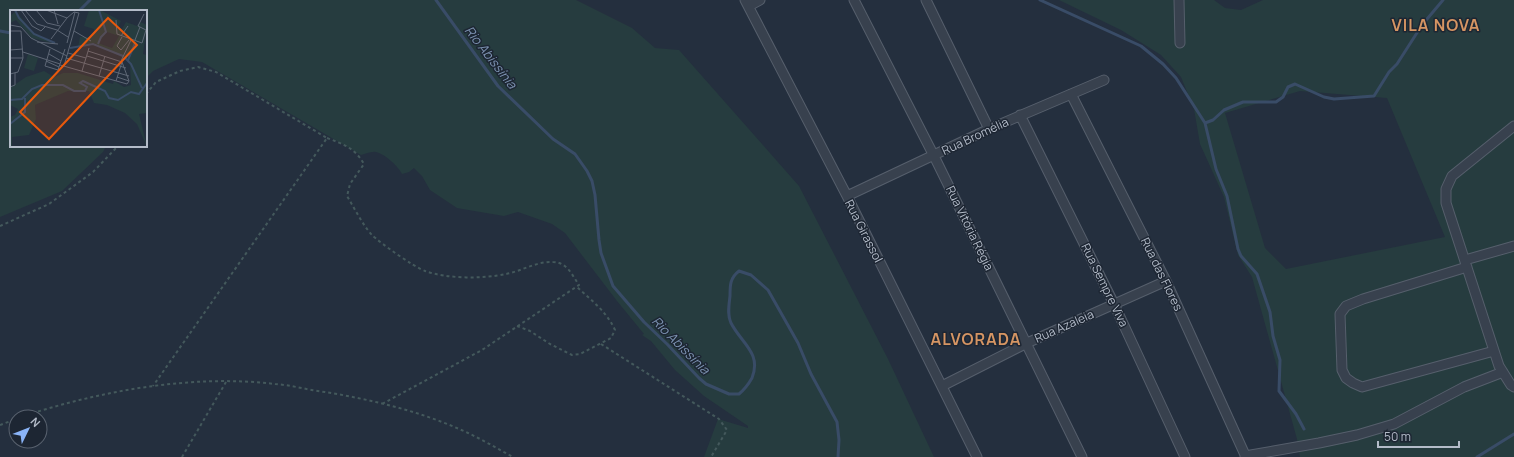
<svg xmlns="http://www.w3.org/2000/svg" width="1514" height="457" font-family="Manrope,sans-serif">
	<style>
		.green { fill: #263c3f; fill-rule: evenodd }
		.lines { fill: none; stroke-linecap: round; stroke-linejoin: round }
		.stream { stroke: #394c67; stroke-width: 3 }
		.street-casing { stroke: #565f6c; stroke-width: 11 }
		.path { stroke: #44595c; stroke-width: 2; stroke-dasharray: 3 3; stroke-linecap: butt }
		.street { stroke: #38414e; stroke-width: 9 }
		.labels { text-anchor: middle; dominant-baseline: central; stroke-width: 3; stroke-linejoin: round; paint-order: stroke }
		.street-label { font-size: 12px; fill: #b4bcc9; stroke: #1d2633 }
		.water-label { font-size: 13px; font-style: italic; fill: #7c92b1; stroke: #1d2633 }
		.district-label { font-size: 16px; font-weight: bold; letter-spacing: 1px; fill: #d59563; stroke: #1d2633 }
		.inset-river { fill: none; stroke: #394c67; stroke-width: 2 }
		.inset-road { fill: none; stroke: #5e6776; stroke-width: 1 }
		.view { fill: #e8590c; fill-opacity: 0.15; stroke: #e8590c; stroke-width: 2 }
		.inset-edge { fill: none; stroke: #b4bcc9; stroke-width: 2 }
	</style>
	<rect width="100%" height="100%" fill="#242f3e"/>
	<!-- green -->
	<path class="green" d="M0,0H576L632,28L655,48L679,50L799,186L888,359L934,457H704L718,419L748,428V426L704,396L675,370L651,341L642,335L644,334L617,301L565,233L552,224L518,212L504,216L457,208L430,190L422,176L414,168L409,172L402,174C399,167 385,154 376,152C371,151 366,154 361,155L202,62L179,59L153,71L146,78V11H11V146H106L103,152L62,191L0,217Z
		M1059,0H1214L1225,8L1241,10L1263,0H1514V457H1300L1297,439L1252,277L1238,255L1224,197L1200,144L1194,109L1181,77L1161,55L1121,30ZM1300,91L1387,98L1445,237L1286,269L1265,248L1225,113Z"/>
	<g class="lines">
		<!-- stream -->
		<path class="stream" d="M436,0L498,86L553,139L575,154L587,171L592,181L595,195L599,240L601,253L613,286L644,322L667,344L699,378L706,384L729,394H739C745,389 748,385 752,378C762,353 741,343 731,323C727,315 729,305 730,296C730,285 730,278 739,271L751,275L768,290L798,343L811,374L837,422L839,440L838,457
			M1040,0L1141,46L1163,64L1176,78L1205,123L1216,169L1227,196L1238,249L1241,256L1257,274L1270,312L1273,336L1280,360L1279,391L1296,414L1304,429
			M79,11L90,0
			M0,31L11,33
			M1205,123L1213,120L1224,110L1243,102H1276L1283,97L1288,87L1295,84L1324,97L1334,99L1374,96L1389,72L1397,64L1422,25L1443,0
			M1477,457L1514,434"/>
		<defs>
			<path id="street" d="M745,0L847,196L977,457
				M854,0L934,156L1082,457
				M926,0L989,129
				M1179,0L1180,43
				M749,6L760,0
				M1071,94L1166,281L1246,457
				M1020,115L1114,304L1185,457
				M1514,126L1452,176L1446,189V203L1499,366L1511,385L1514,387
				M847,196L989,129L1104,80
				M1465,260L1514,246
				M1467,267L1363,299L1346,306L1340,314L1342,370L1346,378L1353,383L1362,387L1494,351
				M942,386L1027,343L1166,281
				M1245,456L1319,443L1357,435L1394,424L1464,387L1503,372"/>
		</defs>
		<!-- street casing -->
		<use href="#street" class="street-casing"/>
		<!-- path -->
		<path class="path" d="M146,94L156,82L180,71L198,67L216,72L327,138L153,386
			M327,138C343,144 355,148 364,164L350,184L347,196C355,209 362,224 372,235C380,243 414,267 425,271C447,279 483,279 506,274C522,271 537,261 553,262C567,262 572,275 579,285L482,350L382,404
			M0,226L49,204L93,172L118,146
			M517,326L530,331L550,344L572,355L580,354L611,338L615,330C607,312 591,300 577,287
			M601,344L719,419L727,430L711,457
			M21,417C99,391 192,374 275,384C291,385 308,390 325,392C374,400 423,412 468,433C483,440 498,449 513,457
			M0,425L16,419
			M182,457L226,382"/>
		<!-- street -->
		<use href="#street" class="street"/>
	</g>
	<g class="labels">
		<!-- street labels -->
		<g class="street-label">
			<text transform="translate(975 136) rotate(-25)">Rua Bromélia</text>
			<text transform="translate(970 228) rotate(64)">Rua Vitória Régia</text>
			<text transform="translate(864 231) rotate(63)">Rua Girassol</text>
			<text transform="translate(1162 274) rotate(64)">Rua das Flores</text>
			<text transform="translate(1105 285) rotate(64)">Rua Sempre Viva</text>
			<text transform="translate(1064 326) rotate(-24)">Rua Azaleia</text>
		</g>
		<!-- water labels -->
		<g class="water-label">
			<text transform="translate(491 57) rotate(52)">Rio Abissínia</text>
			<text transform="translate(681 345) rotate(45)">Rio Abissínia</text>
		</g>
		<!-- district labels -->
		<g class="district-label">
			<text x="1436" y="25">VILA NOVA</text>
			<text x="976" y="339">ALVORADA</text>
		</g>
	</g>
	<!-- overview -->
	<g transform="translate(10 10)">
		<rect width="137" height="137" fill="#242f3e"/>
		<path d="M79,0H90L111,11L108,17L112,19L116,12L127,16L130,12L137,15L133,44L137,45V103L129,104L137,137L127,114L115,103L97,95L84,93L79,81H58L25,95L26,109L19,125L2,127V137H0V107L5,105L8,99L0,95V78L16,67L34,61L44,67L53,63H68L103,74L104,71L114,77L121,75L120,55L116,49L84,33L68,37L70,27H82L84,23V19L74,16ZM97,22L109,26L102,38L88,33ZM6,1L23,23L42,33L22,28L6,10L0,13V6ZM18,44L28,48L24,61L14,58Z" fill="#263c3f" fill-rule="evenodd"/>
		<path class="inset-river" d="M5,0L9,8L24,24L45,33M88,34L91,27L96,22L89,0M60,38L83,34L113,46M115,48L121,54L132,78M118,50L125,33M0,90L12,89L22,79L32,75H53L64,81H75L77,77L70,73L73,71L95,81L99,88L108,90L121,82L129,84L137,73M0,114L15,102V88"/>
		<path class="inset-road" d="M11,0L22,16L31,21L35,17M15,0L27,14L47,20L58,27M26,0L37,13L50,16M36,0L57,8M44,0L48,14M106,10L107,24L132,33L136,20L128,16L134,4M0,15L11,17L21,28L57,46M0,21H11L13,48L8,62L0,64M64,21L81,31M111,26L118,16M112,27L107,36L111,40L119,30M41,29L57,8L64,2L69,3L54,56M125,30L130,17M27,32L48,34M57,33L65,2M40,39L35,56L48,60L55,39M0,40L13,39M78,41L112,52M13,42L50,54M58,43L76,48M39,44L51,51M77,46L116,58M0,48H13M56,48L119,66M36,51L49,57M111,51L121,30M112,52L119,71M50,55L117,74L119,71M72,61L79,38M89,66L95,46M107,67L119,71M106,71L112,52M0,77L5,75V63"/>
		<path class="view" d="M98,8L127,35L39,129L10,102Z"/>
		<rect width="137" height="137" class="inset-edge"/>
	</g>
	<!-- north arrow -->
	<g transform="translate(28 429) rotate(47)"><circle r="19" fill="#1d2633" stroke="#59626f"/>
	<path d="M0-3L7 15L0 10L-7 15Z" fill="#8ab4f8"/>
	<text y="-6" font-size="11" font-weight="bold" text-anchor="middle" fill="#b4bcc9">N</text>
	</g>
	<!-- scale -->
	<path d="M1378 441v6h81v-6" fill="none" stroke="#b4bcc9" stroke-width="2"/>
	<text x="1384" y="441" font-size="12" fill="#b4bcc9" stroke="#1d2633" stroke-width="3" paint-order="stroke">50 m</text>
</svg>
